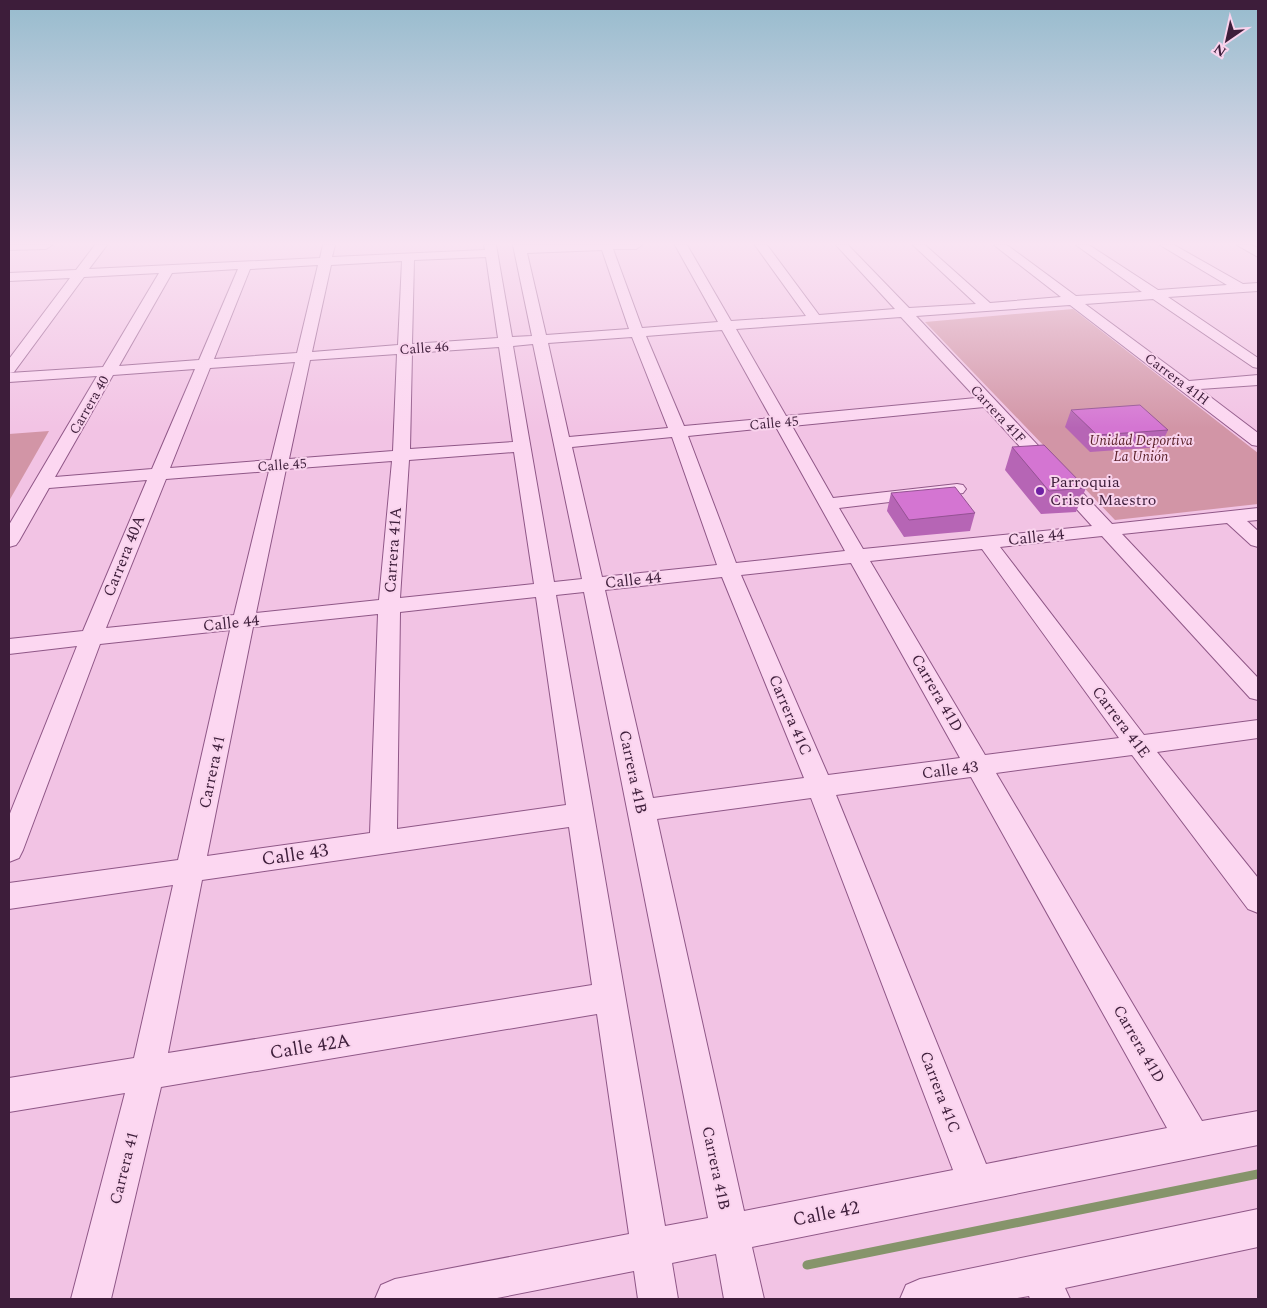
<svg xmlns="http://www.w3.org/2000/svg" width="1267" height="1308" font-family="Spectral,serif">
	<style>
		.green { fill: #d295a6 }
		.lines { fill: none; stroke-linecap: round; stroke-linejoin: round }
		.stream { stroke: #86946b; stroke-width: 9 }
		.minor-casing { stroke: #8f5787; stroke-width: 2 }
		.minor { fill: #fcd7f1; fill-rule: evenodd }
		.wall { fill: #b665b5 }
		.building { fill: #d475d2; stroke: #945293 }
		.poi-dot { fill: #6f21a4; stroke: #f9d3ed; stroke-width: 2 }
		.labels { text-anchor: middle; dominant-baseline: central; stroke-width: 4; stroke-linejoin: round; paint-order: stroke }
		.far-street-label { font-size: 14px; fill: #3d1d3a; stroke: #f9d3ed }
		.far-park-label { font-size: 14px; font-style: italic; fill: #5b222a; stroke: #f9d3ed }
		.poi-label { font-size: 16px; fill: #3d1d3a; stroke: #f9d3ed; text-anchor: start }
		.street-label { font-size: 16px; fill: #3d1d3a; stroke: #f9d3ed }
		.near-street-label { font-size: 19px; fill: #3d1d3a; stroke: #f9d3ed }
	</style>
	<rect width="100%" height="100%" fill="#f2c3e4"/>
	<!-- green -->
	<path class="green" d="M1073,309L1258,453V504L1115,520L925,322Z
		M49,431L9,501V434Z"/>
	<g class="lines">
		<!-- stream -->
		<path class="stream" d="M807,1265L1258,1174"/>
		<defs>
			<path id="minor" d="M9,245H52L46,249L9,250Z
				M95,245H107L89,269L320,258L323,245H335L332,257L485,250L484,245H496L512,337L532,336L513,245H642L636,249H613L642,328L718,322L675,245H687L731,321L806,316L755,245H767L819,315L895,309L836,245H848L909,308L976,304L913,245H925L990,303L1061,297L994,245H1007L1076,296L1142,292L1076,245H1089L1158,290L1227,285L1160,245H1174L1243,284L1258,283V291L1168,297L1258,358V368L1253,367L1153,299L1085,304L1189,381L1258,375V385L1200,389L1258,433V446L1252,445L1070,305L916,316L1112,524L1258,508V520L1247,521L1258,531V547L1251,545L1227,523L1122,534L1258,678V700L1250,698L1102,536L1000,547L1144,735L1258,720V738L1157,752L1258,878V913L1248,909L1132,755L996,773L1202,1121L1258,1111V1145L752,1247L764,1299H724L716,1254L672,1263L678,1299H638L634,1271L492,1299H375L381,1285L395,1279L629,1234L597,1014L161,1087L111,1299H71L125,1093L9,1112V1078L134,1058L173,885L9,909V883L178,860L230,630L100,644L23,850L19,858L9,862V816L77,646L9,654V639L83,631L147,480L49,488L19,541L16,545L9,547V525L97,376L9,382V359L70,278L9,281V273L76,270ZM602,250L629,329L546,335L527,253ZM486,257L498,338L412,344L414,260ZM402,261L398,345L312,352L331,265ZM318,265L297,353L214,359L250,269ZM238,269L199,360L119,366L172,273ZM159,273L103,367L9,373L14,372L84,277ZM901,317L976,398L786,416L736,329ZM722,330L771,418L684,426L646,336ZM632,337L668,428L569,437L548,343ZM533,344L582,579L554,582L513,346ZM499,347L513,442L410,449L412,353ZM397,354L393,451L289,459L310,360ZM295,362L271,460L170,468L210,368ZM195,369L152,469L55,477L113,375ZM984,407L1092,526L863,549L839,508L957,494L963,493L966,489L963,485L957,484L833,498L792,426ZM776,427L845,551L736,563L688,436ZM672,437L717,565L602,577L572,447ZM514,452L534,584L400,598L409,460ZM392,461L379,600L256,613L286,469ZM269,471L234,615L106,628L166,479ZM982,549L1119,738L985,755L870,561ZM851,563L960,758L828,775L741,575ZM722,577L804,778L653,798L605,590ZM584,592L708,1218L665,1226L556,595ZM536,597L566,805L397,829L400,612ZM378,614L370,833L207,856L253,627ZM971,777L1167,1128L986,1164L836,795ZM811,798L953,1170L744,1211L657,819ZM569,827L592,985L168,1053L202,880Z
				M1237,245H1251L1258,248V257Z
				M1258,1209V1247L1065,1288L1070,1299H1030L1029,1296L1012,1299H900L906,1285L920,1279Z"/>
		</defs>
		<!-- minor casing -->
		<use href="#minor" class="minor-casing"/>
		<!-- minor -->
		<use href="#minor" class="minor"/>
	</g>
	<!-- wall -->
	<path class="wall" d="M1071,410L1168,430L1160,447L1090,452L1065,427Z
		M1012,447L1086,488L1076,512L1041,514L1005,470Z
		M891,493L975,513L970,531L904,537L887,511Z"/>
	<!-- building -->
	<path class="building" d="M1140,405L1168,430L1097,435L1071,410Z
		M1044,445L1086,488L1049,491L1012,447Z
		M955,487L975,513L909,520L891,493Z"/>
	<!-- sky -->
	<linearGradient id="sky" x2="0" y2="1"><stop stop-color="#96bbcd"/><stop offset="0.57" stop-color="#f9e4f3"/><stop offset="1" stop-color="#f9e4f3" stop-opacity="0"/></linearGradient>
	<rect width="1267" height="428" fill="url(#sky)"/>
	<!-- markers -->
	<circle class="poi-dot" cx="1040" cy="491" r="5"/>
	<g class="labels">
		<!-- far-street labels -->
		<g class="far-street-label">
			<text transform="translate(424 348) rotate(-4)">Calle 46</text>
			<text transform="translate(1177 379) rotate(37)">Carrera 41H</text>
			<text transform="translate(89 405) rotate(-60)">Carrera 40</text>
			<text transform="translate(998 414) rotate(47)">Carrera 41F</text>
			<text transform="translate(774 423) rotate(-5)">Calle 45</text>
			<text transform="translate(282 465) rotate(-4)">Calle 45</text>
		</g>
		<!-- far-park labels -->
		<g class="far-park-label">
			<text x="1141" y="440">Unidad Deportiva<tspan x="1141" dy="16">La Unión</tspan></text>
		</g>
		<!-- poi labels -->
		<g class="poi-label">
			<text x="1050" y="482">Parroquia<tspan x="1050" dy="18">Cristo Maestro</tspan></text>
		</g>
		<!-- street labels -->
		<g class="street-label">
			<text transform="translate(1036 537) rotate(-6)">Calle 44</text>
			<text transform="translate(393 550) rotate(-86)">Carrera 41A</text>
			<text transform="translate(124 556) rotate(-68)">Carrera 40A</text>
			<text transform="translate(633 580) rotate(-6)">Calle 44</text>
			<text transform="translate(231 623) rotate(-6)">Calle 44</text>
			<text transform="translate(937 693) rotate(60)">Carrera 41D</text>
			<text transform="translate(790 715) rotate(67)">Carrera 41C</text>
			<text transform="translate(1121 722) rotate(53)">Carrera 41E</text>
			<text transform="translate(950 770) rotate(-7)">Calle 43</text>
			<text transform="translate(212 772) rotate(-78)">Carrera 41</text>
			<text transform="translate(633 772) rotate(78)">Carrera 41B</text>
			<text transform="translate(1139 1044) rotate(60)">Carrera 41D</text>
			<text transform="translate(940 1092) rotate(69)">Carrera 41C</text>
			<text transform="translate(124 1168) rotate(-76)">Carrera 41</text>
			<text transform="translate(716 1168) rotate(78)">Carrera 41B</text>
		</g>
		<!-- near-street labels -->
		<g class="near-street-label">
			<text transform="translate(295 855) rotate(-8)">Calle 43</text>
			<text transform="translate(310 1047) rotate(-9)">Calle 42A</text>
			<text transform="translate(826 1214) rotate(-11)">Calle 42</text>
		</g>
	</g>
	<!-- border -->
	<rect width="1267" height="1308" fill="none" stroke="#3d1d3a" stroke-width="20"/>
	<!-- north arrow -->
	<g transform="translate(1227 40) rotate(214)" stroke="#f9d3ed" stroke-width="4" paint-order="stroke">
	<path d="M0-4L9 19L0 12L-9 19Z" fill="#3d1d3a"/>
	<text y="-8" font-size="14" font-weight="bold" text-anchor="middle" fill="#3d1d3a">N</text>
	</g>
</svg>
